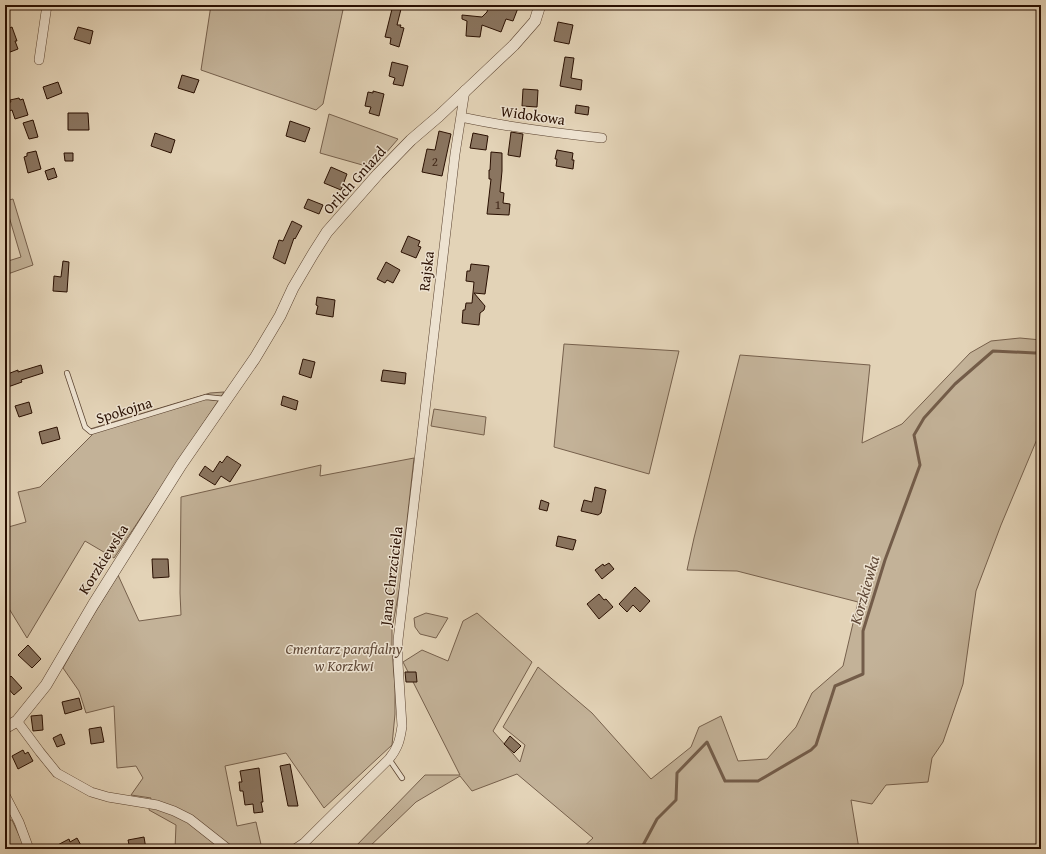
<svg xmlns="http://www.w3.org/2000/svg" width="1046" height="854" font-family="'Gentium Book Plus',serif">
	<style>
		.green { fill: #c3b298; stroke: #76604c }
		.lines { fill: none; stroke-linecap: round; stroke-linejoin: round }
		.stream { stroke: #735c49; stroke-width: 3 }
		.building { fill: #8a7560; stroke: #290f01 }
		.service-casing { stroke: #58402e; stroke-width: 6 }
		.minor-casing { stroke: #58402e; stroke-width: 10 }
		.tertiary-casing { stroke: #58402e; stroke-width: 12 }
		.service { stroke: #ede2d0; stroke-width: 4.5 }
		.minor { stroke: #ede2d0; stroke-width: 9 }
		.tertiary { stroke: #ede2d0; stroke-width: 11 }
		.labels { text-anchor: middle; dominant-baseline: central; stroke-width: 3; stroke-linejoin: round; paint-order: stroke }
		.number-label { font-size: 13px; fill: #412819 }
		.street-label { font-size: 15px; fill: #290f01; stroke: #ede2d0 }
		.park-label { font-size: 15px; font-style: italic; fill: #5f4836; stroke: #ede2d0 }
		.water-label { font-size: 16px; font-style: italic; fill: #604937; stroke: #ede2d0 }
	</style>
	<rect width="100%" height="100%" fill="#e3d3b7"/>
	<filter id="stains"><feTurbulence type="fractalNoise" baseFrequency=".005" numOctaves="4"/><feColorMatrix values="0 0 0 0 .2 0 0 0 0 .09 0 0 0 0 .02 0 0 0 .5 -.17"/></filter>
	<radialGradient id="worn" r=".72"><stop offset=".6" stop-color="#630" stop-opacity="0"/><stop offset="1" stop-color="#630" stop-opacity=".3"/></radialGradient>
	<!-- green -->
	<path class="green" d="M211,5H344L323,104L316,110L201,70Z
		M329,114L398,139L373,168L320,153Z
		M13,199L33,265L5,275V262L21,257L5,203V201Z
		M1020,338L1041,340V432H1040L1001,525L976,591L963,684L943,742L932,758L928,782L886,785L872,804L851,800L859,849H581L593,838L517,774L472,791L460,776L416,802L367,849H353L425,775H460L403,662L422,650L448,661L463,621L477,613L532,662L493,731L520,762L525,745L503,727L538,667L592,713L651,779L691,747L699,727L721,716L738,761L767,759L796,727L812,693L843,666L858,602L737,571L687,570L694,538L740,355L870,365L862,443L902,424L970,353L991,341Z
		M564,344L679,351L649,474L554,447Z
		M224,392L114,558L85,541L27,638L5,602V528L26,522L18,492L40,487L92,435L90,429L210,393Z
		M434,409L486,417L484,435L431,426Z
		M414,458L405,539L403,574L399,591L392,629V650L395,688V714L392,745L324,808L286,753L225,766L237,826L256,822L262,849H232L229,847L228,849H175L176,825L149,810L151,798L131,795L143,778L136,766L117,768L114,706L86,713L79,691L63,668L83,632L118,575L139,621L181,615L180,593L181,497L321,465L320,476Z
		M426,613L448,618L436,638L420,634L415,627L414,618Z
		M5,820H12L25,848L23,849H5Z"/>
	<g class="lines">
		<!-- stream -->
		<path class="stream" d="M5,845L8,849
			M641,849L657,819L676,800L677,773L707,742L725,781H758L811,750L816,745L835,686L863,674V631L885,560L920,465L914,435L924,418L955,384L993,351L1035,353L1041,352"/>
	</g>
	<!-- building -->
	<path class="building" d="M393,5H402L397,25H401L400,27L404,28L399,47L390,44L391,38L385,37Z
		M489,5H509L518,8L513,21L506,19L501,32L482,25L480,37L466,36L467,21L462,19V15L482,17L487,12Z
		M558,22L573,25L569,44L554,41Z
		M12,27L17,41H15L18,49L5,54V30Z
		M78,27L93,31L90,44L74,39Z
		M565,57L574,58L571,78L582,80L581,90L560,86Z
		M392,62L408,66L403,86L393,84L395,78L389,76Z
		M182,75L199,80L194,93L178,88Z
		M58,82L62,93L47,99L43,87Z
		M523,89L538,90L537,107L522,106Z
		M373,91L384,94L379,116L369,113L371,107L365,106L368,92L373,93Z
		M19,98L20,100L23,99L28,115L15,119L12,110L7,112L5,103L11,102L10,100Z
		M576,105L589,107L588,115L575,113Z
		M68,113H88L89,130H68Z
		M33,120L38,137L29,139L23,123Z
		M290,121L310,128L305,142L286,136Z
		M439,131L451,134L442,176L422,172L427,149L435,150Z
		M511,132L523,134L520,157L508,155Z
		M155,133L175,140L171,153L151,146Z
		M473,133L488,136L486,150L470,148Z
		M557,150L573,153L572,160H574L573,169L556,166L557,159H555Z
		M36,151L41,169L28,173L24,157L27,156V153Z
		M491,152L502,153V171L500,192L504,193L503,203L510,204L509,215L487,214L491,179H489V170H490Z
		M64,153H73V161H65Z
		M331,167L347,174L341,190L324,183Z
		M54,168L57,177L48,180L45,171Z
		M308,199L323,205L319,214L304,208Z
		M292,221L302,226L295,239L294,238L285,264L273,258L279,240L283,241Z
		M408,236L420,241L418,246L421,247L416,258L401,252Z
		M63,261L69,262L67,292L53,291L54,276L61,277Z
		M386,262L400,270L393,283L387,280L385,283L377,279Z
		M471,264L489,266L485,294L474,293L485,306L484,310L480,313L479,325L462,323L463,310H465L466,303H472L474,282L466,281L467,271H470Z
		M317,297L335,300L333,317L316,314L318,306L316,305Z
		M303,359L315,362L311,378L299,374Z
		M41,365L43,373L21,380L22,382L5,388V375L18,370V372Z
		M383,370L406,373L405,384L381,381Z
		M283,396L298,401L296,410L281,405Z
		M29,402L32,413L19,417L15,406Z
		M57,427L60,439L42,444L39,432Z
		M227,456L241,465L230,482L221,476L215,485L199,475L205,466L213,472L220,461L222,463Z
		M595,487L606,490L601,513L598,515L581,511L584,500L592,502Z
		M541,500L549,503L547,511L539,509Z
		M558,536L576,540L573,550L556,546Z
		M152,559H168L169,577L153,578Z
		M609,563L614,569L602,579L595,570L603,564L604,566Z
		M635,587L650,601L640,612L633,605L627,612L619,604Z
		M599,594L604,600L606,599L613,607L599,619L587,604Z
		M28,645L41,659L32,668L18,655Z
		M405,672H416L417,682H406Z
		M11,676L22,688L14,695L5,685V682Z
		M79,698L82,709L65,714L62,702Z
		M42,715L43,730L33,731L31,716Z
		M101,727L104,742L91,744L89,729Z
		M61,734L65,744L57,747L53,738Z
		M510,736L521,746L514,753L504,744Z
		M23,750L25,754L28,752L33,761L18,769L12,756Z
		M290,764L298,806H288L280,766Z
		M259,768L263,802H261L263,812L254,813L253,804L245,805L243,791H240L239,782H242L240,771Z
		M144,837L146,849H130L128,840Z
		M77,838L83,849H50L69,839L70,842Z"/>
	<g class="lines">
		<defs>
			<path id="service" d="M67,373L85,427L91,432L206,397L225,399
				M389,759L402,778"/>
			<path id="minor" d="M39,60L47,5
				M461,117C507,127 555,133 602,138
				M17,721L40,752L57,773L91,792L108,797L157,805L174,811L190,819L228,849
				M5,795L19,822L29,849
				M295,849L304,843L320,827L389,759C398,748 400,740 402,726L398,663V640L455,154L465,90"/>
			<path id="tertiary" d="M5,728L17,721L46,685L93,605L181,465L255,358L280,316L293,288L313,254L327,232L378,174L411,140L439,116L514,45L535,21L540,5"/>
		</defs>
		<!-- service casing -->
		<use href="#service" class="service-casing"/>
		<!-- minor casing -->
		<use href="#minor" class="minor-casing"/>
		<!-- tertiary casing -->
		<use href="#tertiary" class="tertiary-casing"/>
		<!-- service -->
		<use href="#service" class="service"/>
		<!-- minor -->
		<use href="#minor" class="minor"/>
		<!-- tertiary -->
		<use href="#tertiary" class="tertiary"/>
	</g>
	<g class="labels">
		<!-- number labels -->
		<g class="number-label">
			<text x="435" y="161">2</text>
			<text x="498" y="204">1</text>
		</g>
		<!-- street labels -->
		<g class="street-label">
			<text transform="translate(533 115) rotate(8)">Widokowa</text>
			<text transform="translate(354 180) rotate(-48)">Orlich Gniazd</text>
			<text transform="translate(426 271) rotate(-83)">Rajska</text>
			<text transform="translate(124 410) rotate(-17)">Spokojna</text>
			<text transform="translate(103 559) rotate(-58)">Korzkiewska</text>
			<text transform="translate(391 576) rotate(-83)">Jana Chrzciciela</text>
		</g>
		<!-- park labels -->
		<g class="park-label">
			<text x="344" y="648">Cmentarz parafialny<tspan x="344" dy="17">w Korzkwi</tspan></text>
		</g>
		<!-- water labels -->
		<g class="water-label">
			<text transform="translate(864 590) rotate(-74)">Korzkiewka</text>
		</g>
	</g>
	<!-- margin -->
	<rect width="1046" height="854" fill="none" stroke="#e3d3b7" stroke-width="20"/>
	<rect x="6" y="6" width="1034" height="842" fill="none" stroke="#290f01" stroke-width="2"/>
	<rect x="10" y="10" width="1026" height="834" fill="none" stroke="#290f01"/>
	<rect width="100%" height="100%" filter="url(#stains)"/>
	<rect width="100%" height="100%" fill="url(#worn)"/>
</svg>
